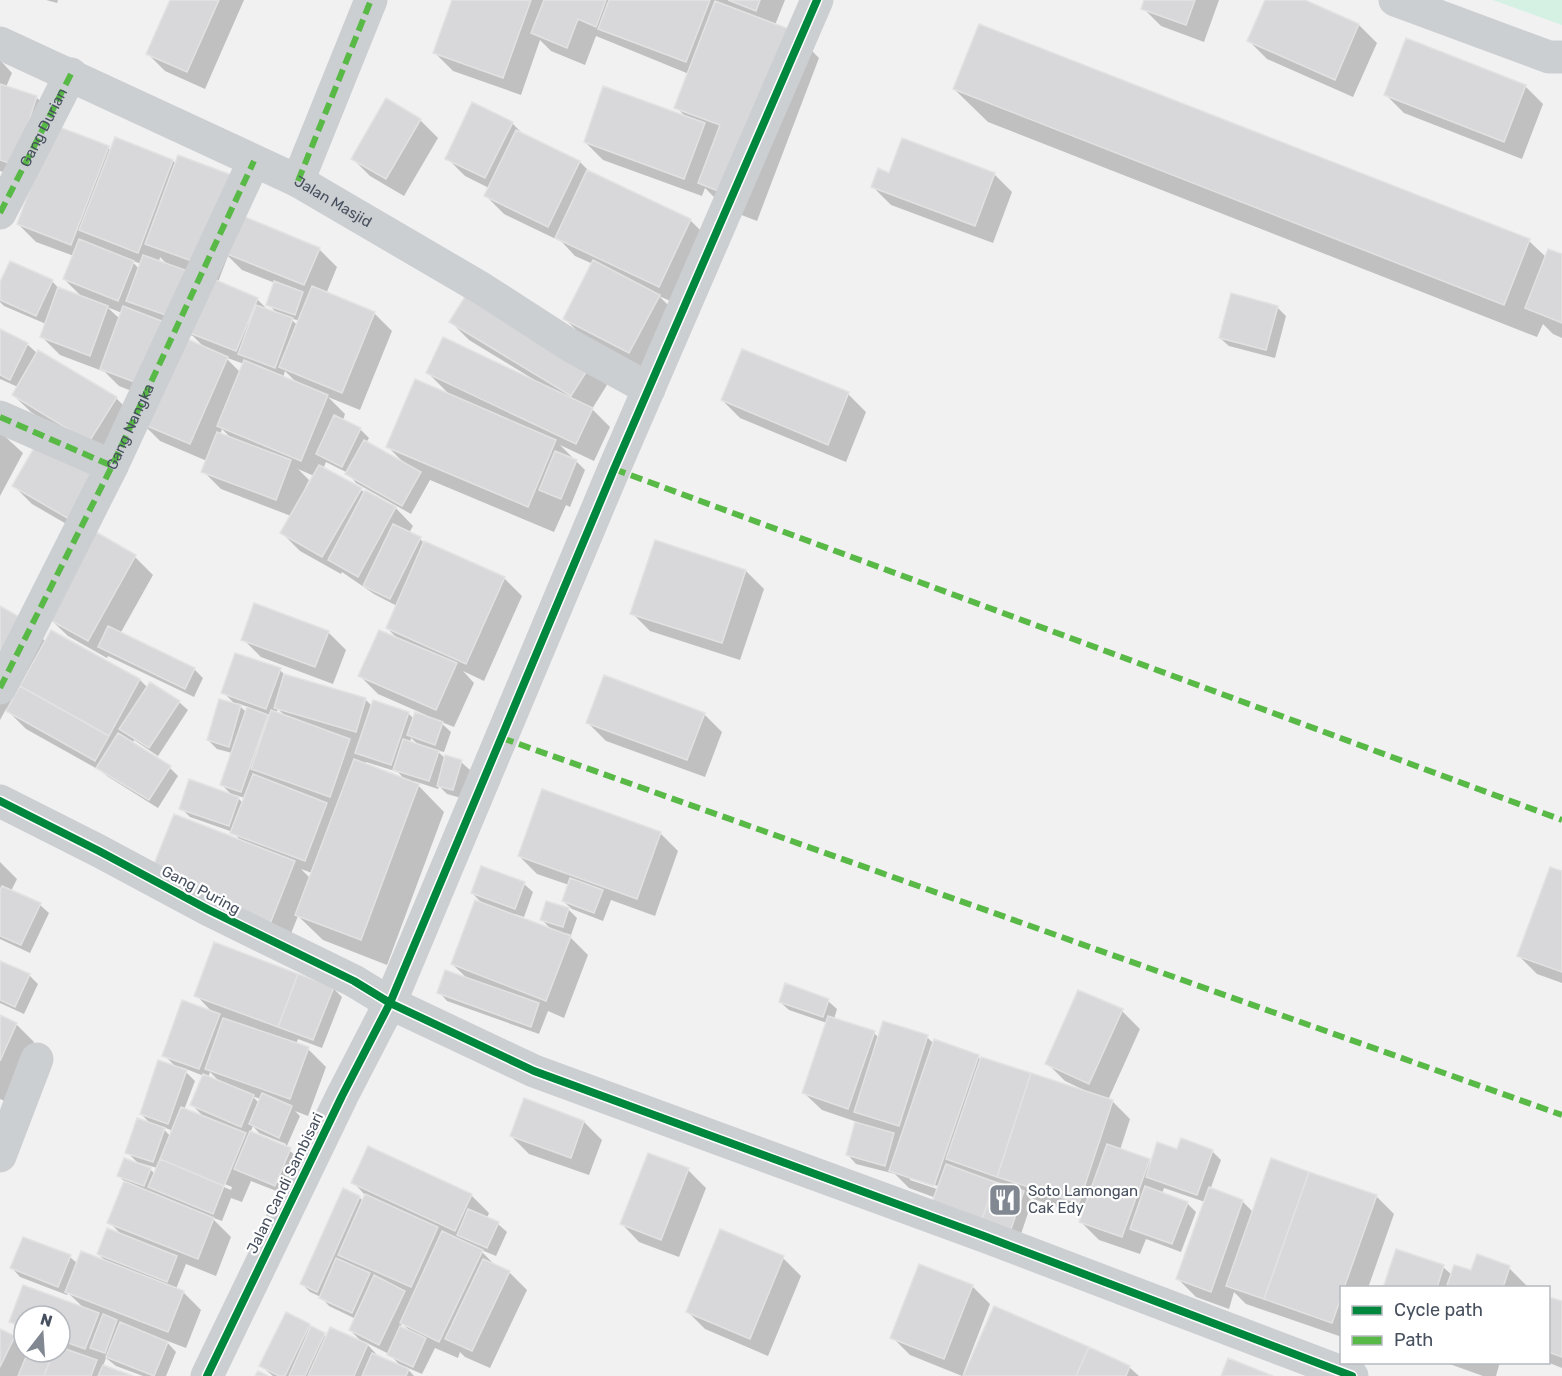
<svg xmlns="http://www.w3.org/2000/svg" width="1562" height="1376" font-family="Rubik,sans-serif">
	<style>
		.green { fill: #d4f1e3 }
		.shadow { fill: #0003; fill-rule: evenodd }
		.building { fill: #d8d8da; stroke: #e2e2e3; stroke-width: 1.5 }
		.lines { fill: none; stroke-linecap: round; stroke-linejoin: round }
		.minor { stroke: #cccfd2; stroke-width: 33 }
		.tertiary { stroke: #cccfd2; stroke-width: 33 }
		.quiet { stroke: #58b947; stroke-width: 6; stroke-dasharray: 12 6; stroke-linecap: butt }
		.cycleway-casing { stroke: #fff; stroke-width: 11 }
		.cycleway { stroke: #00873e; stroke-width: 8 }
		.labels { text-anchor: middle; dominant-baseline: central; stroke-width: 4.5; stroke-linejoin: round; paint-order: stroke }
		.street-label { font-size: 15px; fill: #47505e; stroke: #fff }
		.poi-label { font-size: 15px; fill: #47505e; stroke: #fff; text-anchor: start }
	</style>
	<rect width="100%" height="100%" fill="#f1f1f1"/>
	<!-- green -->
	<path class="green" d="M1493,0H1562V25Z"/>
	<!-- shadow -->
	<path class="shadow" d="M46,0H58L57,3Z
		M171,0H244L205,89L165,71L147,53Z
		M454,0H785L775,25L793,32L819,58L757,221L726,209L705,188L702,196L603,160L585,142L687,118L676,107L689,74L596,36L585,65L551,51L540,40L521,95L453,71L435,53Z
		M1146,0H1219L1204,42L1161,26L1143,8Z
		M1266,0H1301L1359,25L1377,43L1353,97L1267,59L1249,41Z
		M0,60L12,73L6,87L36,97L54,115L39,162L108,147L111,151L116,139L173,161L243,217L319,249L337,267L326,294L374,313L392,331L360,410L328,397L345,414L343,420L360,429L369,438L366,443L405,464L388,447L451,396L428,373L532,381L533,379L469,340L451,322L589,367L607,385L592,409L610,427L594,461L560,445L585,470L570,507L566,505L554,532L430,480L411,514L356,483L348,473L326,462L323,469L360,489L365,493L391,506L392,504L413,526L409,533L420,539L425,544L504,578L522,596L484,681L463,671L474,683L454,727L439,721L451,732L444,752L436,750L446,759L461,762L470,770L461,798L447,794L439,786L438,789L414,781L444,812L387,965L323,940L298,916L288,941L169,894L242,842L233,832L190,817L181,808L233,796L221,784L232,753L217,749L208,740L236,705L223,692L280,670L286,676L365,699L372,706L408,713L414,719L425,717L426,715L378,694L360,676L399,640L387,628L397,606L374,594L342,572L341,574L300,551L282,533L291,516L221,489L203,471L207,461L160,441L142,423L152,399L119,386L105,372L60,355L42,337L46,324L4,306L0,302V286L52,281L60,290L83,298L64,279L74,256L36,242L18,224L34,182L0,171ZM228,256L242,270L275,283L268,304L279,315L269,311L257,299L218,282ZM160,257L169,266L159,262ZM131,260L141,264L139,269ZM107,307L122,313L120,319ZM290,318L300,321L298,326ZM171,328L193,336L207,350L182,339ZM225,357L244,364L240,372ZM285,371L298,384L283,378ZM222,429L232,439L220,435ZM298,469L314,476L307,489L305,488L309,480ZM237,703L248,707L246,712ZM278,709L286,717L276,713ZM411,738L420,746L410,743ZM366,762L398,772L407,782L365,765ZM235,795L245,798L243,803ZM301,869L312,873L310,878Z
		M1525,86L1543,104L1522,159L1404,113L1386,95Z
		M954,89L1529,241L1546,257L1562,256V338L1553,334L1543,324L1537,337L988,122Z
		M387,101L420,120L438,138L404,196L370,176L353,159Z
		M512,123L524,135L580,162L592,174L690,220L708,238L677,304L659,296L677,314L647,370L583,337L565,319L593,264L575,256L562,242L504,214L486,196L489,188L465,176L447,158Z
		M994,174L1012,192L993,243L891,205L873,187Z
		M1277,307L1286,316L1275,358L1229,346L1220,338Z
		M0,330L27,344L38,354L116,398L134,416L107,459L31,412L13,395L18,387L0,379Z
		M743,351L848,394L866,412L846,462L740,418L722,400Z
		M0,432L23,453L0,496Z
		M39,443L87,536L32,504L14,486Z
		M135,557L153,575L120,634L194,669L203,678L194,697L108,656L107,658L68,636L50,619Z
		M746,571L764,589L740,660L650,631L632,613Z
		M0,608L27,623L46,642L140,680L148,688L179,702L188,710L158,756L134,740L132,744L170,768L178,776L158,808L107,776L101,771L26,729L6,709L0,720Z
		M328,632L346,650L333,684L261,657L243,639Z
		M704,714L722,732L705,777L606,741L588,723Z
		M660,833L678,851L655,916L611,900L603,921L572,909L563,901L569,885L537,874L519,856Z
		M0,862L17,879L11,891L40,905L49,913L30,953L0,939Z
		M1562,873V983L1537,974L1519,956Z
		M524,884L533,892L524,917L515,914L514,916L553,931L542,920L568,909L577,918L571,935L566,933L588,955L564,1018L548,1011L539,1034L447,1001L439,992L469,980L452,964L485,906L472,893Z
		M0,962L29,975L38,984L24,1014L0,1003Z
		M333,988L342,997L322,1048L298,1039L296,1044L308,1049L326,1067L308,1116L295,1111L300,1116L286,1148L299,1158L284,1194L251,1181L242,1202L231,1198L222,1221L211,1217L231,1237L216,1276L186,1264L176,1289L183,1292L201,1310L186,1348L165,1340L176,1352L166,1376H143L116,1366L106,1358L103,1366L128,1376H0V1331L14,1337L24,1347V1352H60V1316H24V1335L11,1321L24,1287L85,1309L68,1293L67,1295L20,1277L12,1268L70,1257L78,1264L108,1263L98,1254L122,1235L109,1222L125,1182L118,1175L150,1169L155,1174L157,1168L137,1162L127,1152L153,1126L141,1114L178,1069L164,1055L214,1014L196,995ZM181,1067L204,1076L192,1105L205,1118L184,1110L195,1081ZM210,1072L221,1083L208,1078ZM252,1096L261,1099L259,1103ZM161,1126L173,1131L170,1136ZM253,1126L259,1133L286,1144L285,1147L250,1133ZM181,1166L232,1187L231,1190L181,1169Z
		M828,1001L837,1009L834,1019L874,1033L879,1038L927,1037L934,1044L978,1056L980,1059L1083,1092L1084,1090L1065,1081L1047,1063L1122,1011L1140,1029L1108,1100L1112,1101L1130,1119L1120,1150L1152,1163L1178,1151H1212L1221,1160L1210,1190L1242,1201L1254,1213L1376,1196L1394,1214L1368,1288H1342V1337L1246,1304L1234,1292L1229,1309L1196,1297L1178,1279L1205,1202L1164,1188L1162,1194L1187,1203L1196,1212L1181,1252L1146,1239L1140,1254L1099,1240L1081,1222L1083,1216L1028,1197L1032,1201L1020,1237L936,1198L909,1188L895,1174L856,1164L848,1155L857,1122L822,1110L804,1093L827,1023L789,1010L780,1002ZM910,1177L941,1187L940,1190L910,1180Z
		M0,1017L16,1024L34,1042L7,1102L0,1099Z
		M525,1100L584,1122L602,1140L589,1175L529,1154L511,1136Z
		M688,1170L706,1188L679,1257L639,1242L622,1224Z
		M353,1182L471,1195L489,1213L487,1218L498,1224L507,1232L496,1256L479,1249L497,1267L509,1272L527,1290L490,1368L465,1357L460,1352L458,1358L435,1348L422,1374L406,1367L414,1376H273L261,1366L309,1325L327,1337L363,1343L350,1330L356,1319L329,1306L321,1297L310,1292L302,1284L359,1197L363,1201L366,1196ZM402,1323L412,1333L400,1328ZM365,1342L389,1354L402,1367L381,1359Z
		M721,1231L783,1258L801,1276L768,1356L705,1329L687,1311Z
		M1443,1267L1452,1275L1509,1268L1527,1286V1288H1384Z
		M972,1286L990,1304L963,1374L1129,1367L1139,1376H962L910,1355L892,1337Z
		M1548,1298L1562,1303V1368L1547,1362Z
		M1444,1362H1500L1496,1376H1483Z"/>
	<!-- building -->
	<path class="building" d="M170,0H219L187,72L146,54Z
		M452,0H531L503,78L433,53Z
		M544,0H606L596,27L578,19L567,48L531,33Z
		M609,0H710L686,62L598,29Z
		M728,0H760L756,11Z
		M1144,0H1195L1186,25L1141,9Z
		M1265,0H1305L1359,24L1335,80L1247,41Z
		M715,1L794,31L731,196L698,183L720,125L674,108Z
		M979,24L1530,239L1504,305L953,89Z
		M1406,38L1526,85L1504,142L1384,95Z
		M0,84L37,96L15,165L0,160Z
		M603,86L705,123L684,179L584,142Z
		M386,98L421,119L386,179L351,159Z
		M472,102L513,122L485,178L445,159Z
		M54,125L109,146L71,245L17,224Z
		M516,130L580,161L548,227L484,196Z
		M115,137L173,160L138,253L79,230Z
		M902,138L995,173L975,226L871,187L878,168L889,173Z
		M178,155L234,176L200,264L145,244Z
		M587,170L691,219L659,287L555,238Z
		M238,214L320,248L304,285L222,252Z
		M79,239L134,261L118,301L63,279Z
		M1548,249L1562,254V323L1525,308Z
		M143,255L193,273L177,319L126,301Z
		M593,260L660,295L629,353L563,319Z
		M10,261L53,280L36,316L0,300V282Z
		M209,277L258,298L236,351L187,332Z
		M274,281L303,292L295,315L266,305Z
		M312,286L375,312L342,393L279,367Z
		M58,287L108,306L90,356L40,337Z
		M468,292L590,366L571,396L449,322Z
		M1231,293L1278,306L1266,350L1219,338Z
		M256,305L293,318L275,368L238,354Z
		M123,306L169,324L145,386L100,369Z
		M0,329L28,343L10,380L0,375Z
		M178,335L228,357L190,444L140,423Z
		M443,337L593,408L576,444L426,373Z
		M742,349L849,392L828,445L721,400Z
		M38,350L117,397L89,442L12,395Z
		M244,360L328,395L301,461L217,426Z
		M415,379L556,440L528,507L386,447Z
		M334,415L361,428L342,467L316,454Z
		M217,432L291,460L276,500L201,472Z
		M364,440L421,472L402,506L345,474Z
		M38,441L95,473L69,519L12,486Z
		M555,451L577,460L561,499L539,490Z
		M319,465L362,488L322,557L280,533Z
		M365,490L396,507L358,577L328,560Z
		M393,524L421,537L390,599L363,586Z
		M96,532L136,555L88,641L48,619Z
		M655,540L746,570L722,643L630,614Z
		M424,541L505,577L466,664L386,628Z
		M254,603L329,631L315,667L241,640Z
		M0,606L28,622L0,671Z
		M108,626L195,668L185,689L98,647Z
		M51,630L140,679L109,736L20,686Z
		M379,630L457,663L436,710L358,676Z
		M235,653L281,668L266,709L221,693Z
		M284,674L366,698L356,732L274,708Z
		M604,675L705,713L687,760L586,723Z
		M150,682L180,701L149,748L119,729Z
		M20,686L109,736L95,761L6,711Z
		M219,699L241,705L229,747L207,740Z
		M373,700L409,712L391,765L355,753Z
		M247,707L268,715L241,792L220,785Z
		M271,710L350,739L330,797L251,769Z
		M415,712L443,722L435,745L407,735Z
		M118,733L171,766L149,800L96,768Z
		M403,739L439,751L429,781L393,770Z
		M445,755L462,760L453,790L437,786Z
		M354,759L419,784L361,940L295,915Z
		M253,774L327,803L305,861L230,833Z
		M189,779L239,797L229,826L179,809Z
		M542,789L661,832L637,899L518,856Z
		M174,814L295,861L270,924L149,877Z
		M481,866L525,882L515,909L471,893Z
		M1550,867L1562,871V972L1517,956Z
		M570,878L603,890L594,913L562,901Z
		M2,886L41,903L21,945L0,936V890Z
		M475,900L571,936L546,1001L451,964Z
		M546,901L569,908L563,927L540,920Z
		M214,942L298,974L278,1027L194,996Z
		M0,961L30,974L15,1007L0,1000Z
		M445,970L539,1003L531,1027L437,993Z
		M298,974L334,987L313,1040L278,1027Z
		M785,983L829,999L823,1017L779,1002Z
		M1078,990L1123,1009L1089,1084L1045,1064Z
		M182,1000L220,1014L199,1069L162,1056Z
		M0,1015L17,1023L0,1061Z
		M828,1016L875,1031L848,1109L802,1093Z
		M223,1018L309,1047L290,1099L205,1069Z
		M883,1021L928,1035L899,1126L854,1112Z
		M934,1039L979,1055L934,1186L889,1171Z
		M981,1057L1031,1073L997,1177L946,1159Z
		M158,1060L187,1070L168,1124L140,1114Z
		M1031,1073L1113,1100L1079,1203L997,1177Z
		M203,1074L254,1095L241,1127L190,1105Z
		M262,1093L292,1106L279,1138L249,1124Z
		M524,1098L584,1121L571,1158L510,1136Z
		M181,1107L246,1133L224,1186L160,1159Z
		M137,1118L165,1128L153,1162L125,1153Z
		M855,1122L894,1133L885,1166L846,1155Z
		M250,1131L291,1148L275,1186L234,1169Z
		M1181,1138L1213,1150L1197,1195L1146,1177L1157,1142L1177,1149Z
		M1107,1144L1150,1159L1122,1237L1079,1222Z
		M368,1146L472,1194L455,1231L351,1183Z
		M648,1153L689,1168L661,1240L620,1224Z
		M124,1158L151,1168L144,1186L117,1176Z
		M1271,1158L1309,1172L1264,1299L1226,1286Z
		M160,1159L224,1186L213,1214L148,1187Z
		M946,1164L995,1182L982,1219L932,1202Z
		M1309,1172L1377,1195L1344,1288H1342V1295L1332,1323L1264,1299Z
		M124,1181L214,1218L198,1259L107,1223Z
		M995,1182L1024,1191L1011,1229L982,1219Z
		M1145,1186L1188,1202L1172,1244L1130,1229Z
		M1209,1187L1243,1200L1211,1292L1176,1279Z
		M343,1188L360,1196L317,1292L300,1284Z
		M365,1194L438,1227L411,1287L338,1255Z
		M468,1209L499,1222L487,1248L457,1235Z
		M107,1228L177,1256L167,1282L97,1254Z
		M720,1229L784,1256L750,1339L686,1312Z
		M442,1231L483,1250L439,1342L400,1323Z
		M23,1237L71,1255L58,1287L10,1268Z
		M1396,1249L1444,1265L1437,1288H1383Z
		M81,1251L184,1291L168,1332L65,1292Z
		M1477,1254L1510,1266L1503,1288H1446L1454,1265L1471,1270Z
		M336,1258L370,1273L352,1313L319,1298Z
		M483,1259L510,1271L472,1351L445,1339Z
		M919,1264L973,1285L944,1359L890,1338Z
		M374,1275L405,1291L379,1345L349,1330Z
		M23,1285L99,1313L85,1349L60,1340V1316H24V1327L9,1322Z
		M1548,1297L1562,1301V1357L1548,1352Z
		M994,1306L1089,1347L1076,1376H963Z
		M286,1312L310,1324L285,1376H279L259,1366Z
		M103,1314L117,1320L105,1353L90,1348Z
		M120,1322L168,1342L154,1376L106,1357Z
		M311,1326L325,1333L305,1376H289Z
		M400,1326L426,1338L413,1367L387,1355Z
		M330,1327L368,1344L354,1376H308Z
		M0,1329L15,1336L0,1367Z
		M60,1347L97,1360L91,1376H44L53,1352H60Z
		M1089,1347L1130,1366L1126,1376H1076Z
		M28,1352H53L44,1376H18Z
		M372,1353L409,1369L406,1376H362Z
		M1228,1358L1273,1376H1221Z
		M103,1365L133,1376H98Z
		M258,1371L268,1376H255Z"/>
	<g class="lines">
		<!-- minor -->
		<g class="minor">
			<path d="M1395,0L1549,57H1562"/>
			<path id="s1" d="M0,43L298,181L481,288L571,346L649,389"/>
			<path d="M298,181L371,0"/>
			<path id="s2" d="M0,213L71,74"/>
			<path d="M0,417L112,466"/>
			<path id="s3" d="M0,688L112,466L254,161"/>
			<path d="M0,801L99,851L209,910L354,981L390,1003L614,469L817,0"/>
			<path d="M0,1156L37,1059"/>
		</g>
		<!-- tertiary -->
		<path class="tertiary" d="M207,1376L342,1096L390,1003L534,1071L984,1236L1352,1376"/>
		<!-- quiet -->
		<path class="quiet" d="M298,181L371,0
			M0,213L71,74
			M0,417L112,466
			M614,469L1562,820
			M0,688L112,466L254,161
			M502,738L1562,1115"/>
		<defs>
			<path id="cycleway" d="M0,801L99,851L209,910L354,981L390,1003L534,1071L984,1236L1352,1376
				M207,1376L342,1096L390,1003L614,469L817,0"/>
		</defs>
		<!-- cycleway casing -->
		<use href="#cycleway" class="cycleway-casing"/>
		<!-- cycleway -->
		<use href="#cycleway" class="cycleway"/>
	</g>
	<!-- icons -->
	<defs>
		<symbol id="restaurant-square" viewBox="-11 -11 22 22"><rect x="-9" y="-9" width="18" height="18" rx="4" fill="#828891" stroke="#fff"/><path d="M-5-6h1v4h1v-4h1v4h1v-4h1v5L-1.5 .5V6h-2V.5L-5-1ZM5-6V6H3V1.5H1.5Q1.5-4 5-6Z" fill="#fff"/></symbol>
	</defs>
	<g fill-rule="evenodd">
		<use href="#restaurant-square" x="986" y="1181" width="38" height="38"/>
	</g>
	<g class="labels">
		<!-- street labels -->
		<g class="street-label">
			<text stroke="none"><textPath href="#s2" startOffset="96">Gang Durian</textPath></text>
			<text stroke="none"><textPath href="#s1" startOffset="369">Jalan Masjid</textPath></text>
			<text stroke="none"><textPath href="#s3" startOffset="292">Gang Nangka</textPath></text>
			<text transform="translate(201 890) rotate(28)">Gang Puring</text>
			<text transform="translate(285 1183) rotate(-64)">Jalan Candi Sambisari</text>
		</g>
		<!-- poi labels -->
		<g class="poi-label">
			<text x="1028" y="1191">Soto Lamongan<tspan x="1028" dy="17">Cak Edy</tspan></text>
		</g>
	</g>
	<!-- legend -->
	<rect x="1340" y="1286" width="210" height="78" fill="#ffffff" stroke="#b5b9bf" stroke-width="1.5"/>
	<rect x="1352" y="1306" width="30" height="9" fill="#00873e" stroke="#b5b9bf" stroke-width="1.5"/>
	<text x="1394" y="1316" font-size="18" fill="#47505e">Cycle path</text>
	<rect x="1352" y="1336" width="30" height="9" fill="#58b947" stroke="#b5b9bf" stroke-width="1.5"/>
	<text x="1394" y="1346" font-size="18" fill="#47505e">Path</text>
	<!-- north arrow -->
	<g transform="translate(42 1334) rotate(17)"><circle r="28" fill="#ffffff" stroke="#b5b9bf" stroke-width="1.5"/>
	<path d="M0-4.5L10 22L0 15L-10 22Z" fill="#828891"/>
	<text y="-9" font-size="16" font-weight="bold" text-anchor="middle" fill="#47505e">N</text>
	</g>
</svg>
